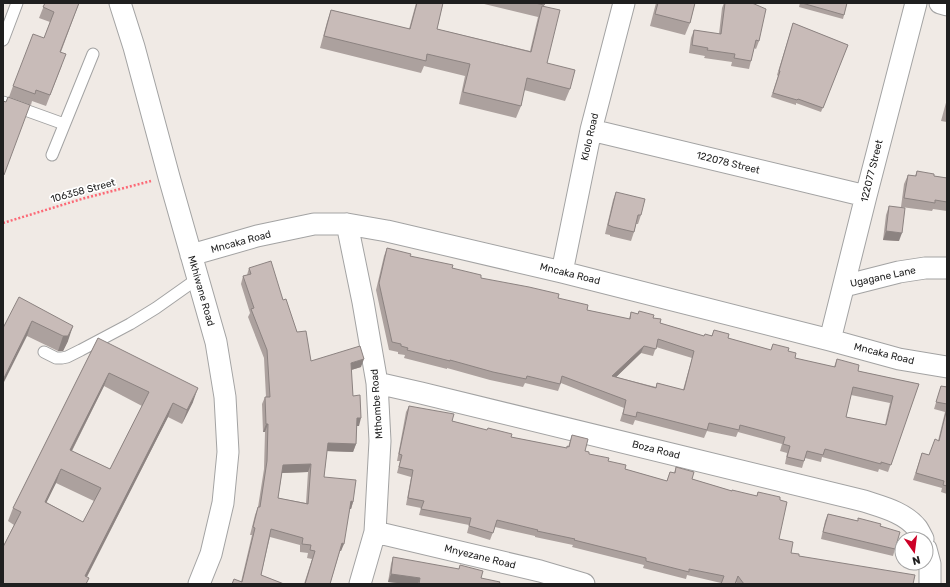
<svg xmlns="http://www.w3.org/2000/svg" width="950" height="587" font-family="Rubik,sans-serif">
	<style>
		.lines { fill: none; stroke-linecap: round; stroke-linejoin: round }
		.service-casing { stroke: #a3a3a3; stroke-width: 13 }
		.minor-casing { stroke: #a3a3a3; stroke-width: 23 }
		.path { stroke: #fc6976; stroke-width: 2.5; stroke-dasharray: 2 2; stroke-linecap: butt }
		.service { stroke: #fff; stroke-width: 11 }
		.minor { stroke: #fff; stroke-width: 21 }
		.wall { fill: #aca19e; fill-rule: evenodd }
		.shaded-wall { fill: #8c8381 }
		.building { fill: #c8bbb8; stroke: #8c8381; fill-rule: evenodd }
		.labels { text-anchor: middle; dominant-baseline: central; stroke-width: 3.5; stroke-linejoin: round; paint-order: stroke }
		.street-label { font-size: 10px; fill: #1f1f1f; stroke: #fff }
	</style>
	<rect width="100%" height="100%" fill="#f0eae5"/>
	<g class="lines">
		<defs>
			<path id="service" d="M3,40L17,3
				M3,102L64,124
				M52,155L93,54
				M44,352L56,358H62L67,357L81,350L130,324L156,308L197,279"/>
			<path id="minor" d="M120,3L134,47L169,177L216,342L225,397L228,452L223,503L211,554L199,584
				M940,3L947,5
				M591,130L866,196
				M347,224L363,302L377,383L380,441L375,532L360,584
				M191,255L257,236L314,224H347L387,231L562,272L830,340L899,359L947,367
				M562,272L591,130L624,3
				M844,286L899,272L925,268H947
				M830,340L866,196L916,3
				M377,383L421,393L864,501C882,507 904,512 917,528C919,531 921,535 923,539
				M375,532L540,571L584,584
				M926,549L930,564V584"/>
		</defs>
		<!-- service casing -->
		<use href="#service" class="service-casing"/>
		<!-- minor casing -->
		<use href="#minor" class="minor-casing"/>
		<!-- path -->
		<path class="path" d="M3,223L85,198L151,181"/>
		<!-- service -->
		<use href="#service" class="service"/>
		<!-- minor -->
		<use href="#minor" class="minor"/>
	</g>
	<!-- wall -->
	<path class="wall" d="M45,3H79L61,52L62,65L46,106L32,101L31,105L9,97L13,86L44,38L50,22L39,18Z
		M416,3H443L437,29L530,51L538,17L480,3H545L544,6L547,63L570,89L565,101L524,90L521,106L516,118L459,104L465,76L424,66L421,73L320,48L327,22L331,10L409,29Z
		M656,3H695L690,23L685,35L650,26Z
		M724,3H749L759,41L756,49L754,48L751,61L749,69L731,66L732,62L704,58L705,56L689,53L691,38L694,30L719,34L722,8Z
		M800,3H847L843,19L799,7Z
		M793,23L848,45L821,112L796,103V105L771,97L778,76L777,75Z
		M947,99V122L941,121Z
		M917,171L934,176L947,178V211L933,209L932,211L901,207L904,184L908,175L915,176Z
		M616,192L641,215L638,224H636L634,232L631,241L610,236V235L605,234L613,200Z
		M889,206L899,241L883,240L886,215Z
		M387,248L410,256L452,268L481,278L558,298L587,310L629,319L631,312L653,318L660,323L704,336L712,335L714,330L728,338L771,350L773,344L788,351L795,358L834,367L837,359L858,371L919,384L888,472L879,469L878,472L822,457L821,462L805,458L802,468L785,464L787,453L780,451L782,444L738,432L736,437L707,431L704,438L635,420L633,425L620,421L624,408L561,383L558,391L525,383L523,387L490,380L447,368V369L404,358L405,355L398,354V352L389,350L376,290L384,256ZM656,347L692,358L683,390L657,383L656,387L616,377L641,353L653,356ZM851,395L890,403L885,425L846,417Z
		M249,268L283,300L297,332L311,361L361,367L351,370L353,396L359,426H357L356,444L353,452L327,451L324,477L353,502L351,509H350L341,551H340L330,584H304L312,559L307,558L308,553L300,552V545L270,537L261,575L284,584L241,582L252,535H250L255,515L258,507L264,469L265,432H263L262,404L265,397H266L264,358L248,317L250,313L241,284L243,276L247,275ZM308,472L306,503L278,498L282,473Z
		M19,297L68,341L63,351H58L27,336Z
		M98,338L193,402L182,424L168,417L87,577V584H3V547L14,525L8,521L13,508ZM104,386L142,406L110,469L72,451ZM56,483L94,501L83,522L46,502Z
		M941,386L947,387V494L941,492L942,488L913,480L922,453L929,455L938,441L945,412L934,409Z
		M409,406L452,421L511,437L566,448L568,447L572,435L585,451L589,454L608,461L625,469L667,481L670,472L674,473L676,467L692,479L732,491L757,496L758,492L780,500L779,539L791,553L799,556L913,584H737L736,582L721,583L687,575L686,579L643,568L644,565L572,547L573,545L535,537V536L495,527L490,540L467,533L469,525L419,515L421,508L406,505L411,477L397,473L400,461H397L406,412Z
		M828,514L880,526L895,549L893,556L821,539L825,521Z
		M393,557L481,578L499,584H407L388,582L391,564Z"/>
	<!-- shaded-wall -->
	<path class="shaded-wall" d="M886,231L902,233L899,241L883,240Z
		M32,321L27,336L3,384V380Z
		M73,326L68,341L63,351H58L63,336Z
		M644,346L641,353L610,383L612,376Z
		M364,359L361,367L348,371L351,363Z
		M109,373L104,386L65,464L70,450Z
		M198,388L193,402L182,424L187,410Z
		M173,403L168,417L83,584L85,576Z
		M357,418H361L359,426H354Z
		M266,424H268L265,432H263Z
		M328,443L356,444L353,452L325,451Z
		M311,464L308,472L281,473L283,465Z
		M61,469L56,483L40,516L45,502Z
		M351,501L353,502L351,509H348Z
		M342,543L344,544L341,551H340Z
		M391,574L420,578L418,584H407L388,582Z"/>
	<!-- building -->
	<path class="building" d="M45,3H79L60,52L66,54L50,95L36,90L35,94L13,86L33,34L44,38L54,12L43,7Z
		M417,3H443L437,29L531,52L542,6L560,10L547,63L575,70L570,89L527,78L521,106L463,92L470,64L427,54L426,61L324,36L331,10L410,29Z
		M535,3H545L544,5Z
		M658,3H695L690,23L655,14Z
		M725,3H752L766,9L759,41L756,40L751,61L734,58L735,54L707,50L708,48L692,45L694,30L721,34Z
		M802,3H847L844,15Z
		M793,23L848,45L823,108L798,99L797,100L773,93L780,71H779Z
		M8,97L30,105L4,175H3V101L6,102Z
		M917,171L934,174V176L947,178V202L935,200V203L904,198L908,175L916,176Z
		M616,192L645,199L641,215H638L634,232L613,227L608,225Z
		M889,206L905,208L902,233L886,231Z
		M387,248L411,254L410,256L453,265L452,268L481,275V278L529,287L559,294L558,298L588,305L587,310L630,319L631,312L638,314L639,311L654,315L653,318L661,319L660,323L704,336L705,334L712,336L714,330L729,334L728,338L771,350L773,344L789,348L788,351L796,353L795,358L835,367L837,359L859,365L858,371L919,384L891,465L881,462V464L825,449L823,455L807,451L804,461L787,457L790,446L783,444L785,437L740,425L739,430L709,423L707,430L637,412L636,417L623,414L626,400L562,376L560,384L527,376L526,379L493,372L450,360V361L407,350L408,348L401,346V344L392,342L379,283ZM658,339L694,351L684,390L657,383L656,388L612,376L644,346L656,349ZM853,387L893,396L886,425L846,417Z
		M271,261L283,300L286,299L297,332L306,331L311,361L360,346L364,359L351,363L353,396L360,395L361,418H357L356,444L328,443L324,477L356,480L353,502L351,501L344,544L342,543L330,584H305L315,551L310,550L311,545L302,544L303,538L271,529L261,575L284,584H232L234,579L242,582L255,528L253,527L258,507H260L267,461L268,424H266L265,397H270L267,350L251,309L254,308L243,276L251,274L249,268ZM311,464L308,504L278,498L283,465Z
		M19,297L73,326L68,336H63L32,321L3,380V328Z
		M98,338L198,388L187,410L173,403L85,576L89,578L86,584H5L3,583V547L21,512L13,508ZM109,373L149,392L110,469L70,450ZM61,469L101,488L83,522L45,502Z
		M941,386L947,387V404L936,402Z
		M409,406L454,414L452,421L487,430L488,428L512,434L511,437L567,448V446L569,447L572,435L588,439L585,451L589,452V454L609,458L608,461L626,465L625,469L667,481L670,472L675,473L676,467L694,472L692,479L732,491V490L757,496L758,492L780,497V500L787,502L779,539L793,542L791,553L799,554V556L915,575L913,584H744L738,576L735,584H721L724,576L689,569V572L646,561V558L574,540L575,539L537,531L538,530L497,520L493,533L469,526L471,518L421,509L424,501L408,498L413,470L399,467L402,455L399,454Z
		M947,408V486L943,485L944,481L916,473L922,453L929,455L935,439L939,441Z
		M828,514L858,521V518L881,524L880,526L900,532L895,549L823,532Z
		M393,557L459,569L460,565L483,571L481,578L500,582L499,584H419L420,578L391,574Z"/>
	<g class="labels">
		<!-- street labels -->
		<g class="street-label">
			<text transform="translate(590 137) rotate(-77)">Klolo Road</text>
			<text transform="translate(728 163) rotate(14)">122078 Street</text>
			<text transform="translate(872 171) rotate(-76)">122077 Street</text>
			<text transform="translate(83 191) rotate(-15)">106358 Street</text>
			<text transform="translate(241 242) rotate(-15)">Mncaka Road</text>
			<text transform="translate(570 274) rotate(14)">Mncaka Road</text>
			<text transform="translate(883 277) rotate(-12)">Ugagane Lane</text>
			<text transform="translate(201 291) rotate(74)">Mkhiwane Road</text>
			<text transform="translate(884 354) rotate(14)">Mncaka Road</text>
			<text transform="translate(377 404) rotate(-94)">Mthombe Road</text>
			<text transform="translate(656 450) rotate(14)">Boza Road</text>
			<text transform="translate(480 557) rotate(14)">Mnyezane Road</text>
		</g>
	</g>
	<!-- border -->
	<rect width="950" height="587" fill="none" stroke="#1f1f1f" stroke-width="8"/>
	<!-- north arrow -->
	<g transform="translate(914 551) rotate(166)"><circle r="19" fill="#ffffff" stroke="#a5a5a5"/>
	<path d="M0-3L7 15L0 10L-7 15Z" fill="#cd0027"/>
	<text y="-6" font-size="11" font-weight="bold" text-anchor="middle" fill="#1f1f1f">N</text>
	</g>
</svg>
